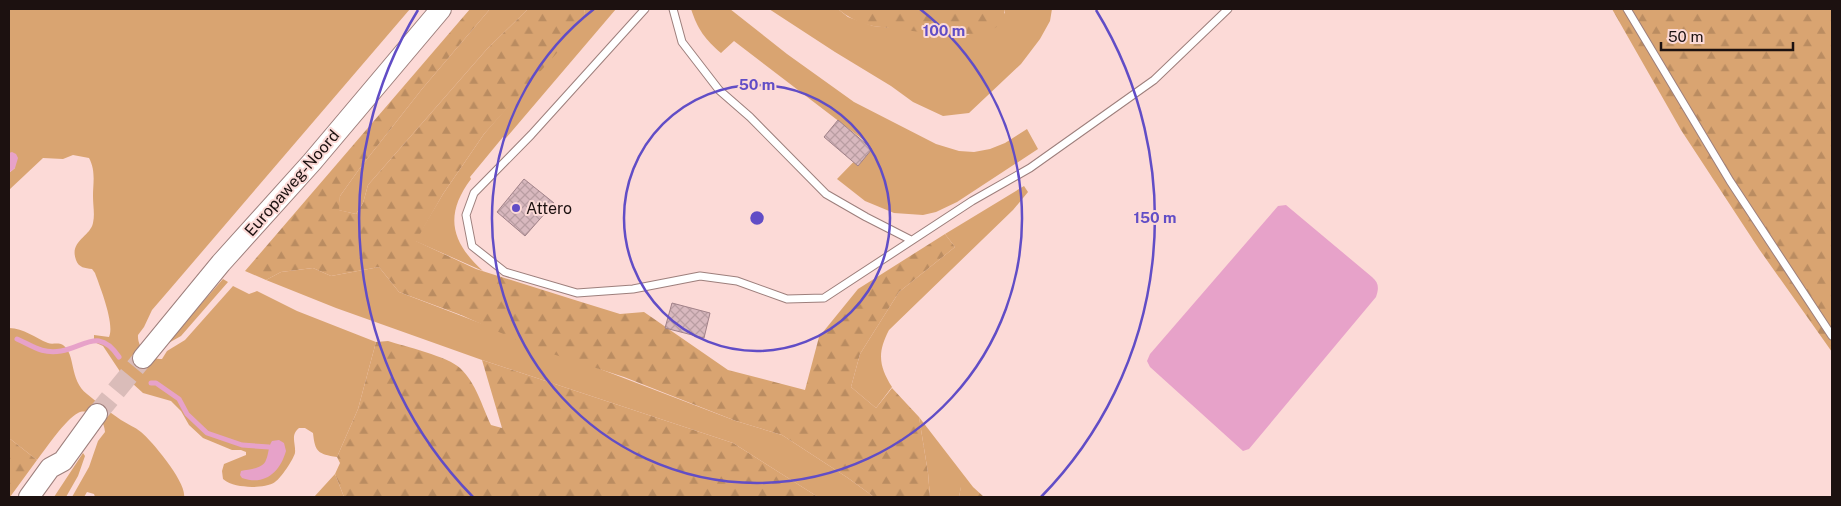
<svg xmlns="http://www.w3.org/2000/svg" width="1841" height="506" font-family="'Public Sans',sans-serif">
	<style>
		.green { fill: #d9a471 }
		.forest { fill: url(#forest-firs) }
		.water { fill: #e7a2c9 }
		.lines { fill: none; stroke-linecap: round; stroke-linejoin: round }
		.stream { stroke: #e7a2c9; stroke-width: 5 }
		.building { fill: url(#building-cross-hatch); stroke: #a18289 }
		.secondary-tunnel { stroke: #dabcb9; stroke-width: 20; stroke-dasharray: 20 10; stroke-linecap: butt }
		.lane-casing { stroke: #9d7f7c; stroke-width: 9 }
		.secondary-casing { stroke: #9d7f7c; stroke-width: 22 }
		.lane { stroke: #fff; stroke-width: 7 }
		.secondary { stroke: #fff; stroke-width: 20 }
		.ring { fill: none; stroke: #614dc6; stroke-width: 2.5 }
		.poi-dot { fill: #614dc6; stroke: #fcdad7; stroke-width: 2 }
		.labels { text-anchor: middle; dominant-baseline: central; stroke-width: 4; stroke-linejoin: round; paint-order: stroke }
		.street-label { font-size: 16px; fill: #1c1110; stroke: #fcdad7 }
		.poi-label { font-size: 16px; fill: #1c1110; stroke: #fcdad7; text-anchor: start }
		.centre { fill: #614dc6; stroke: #fcdad7; stroke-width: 2.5 }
		.ring-label { font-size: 15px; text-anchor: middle; font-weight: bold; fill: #614dc6; stroke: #fcdad7; stroke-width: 4; stroke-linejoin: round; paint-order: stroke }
	</style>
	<defs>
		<pattern id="forest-firs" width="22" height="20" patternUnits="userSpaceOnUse" patternTransform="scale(1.25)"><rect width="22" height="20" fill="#d9a471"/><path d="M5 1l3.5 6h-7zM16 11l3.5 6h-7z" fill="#ba8c61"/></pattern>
		<pattern id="building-cross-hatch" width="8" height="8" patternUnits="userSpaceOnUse" patternTransform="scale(1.25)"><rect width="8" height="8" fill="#d8b8be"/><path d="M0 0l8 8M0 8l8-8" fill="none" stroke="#b99da2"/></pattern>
	</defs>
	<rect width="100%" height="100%" fill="#fcdad7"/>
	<!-- green -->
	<path class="green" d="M9,9H410L171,288L152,310L144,327L138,335C137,348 150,359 162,359L167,351L185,340L233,286L249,294L257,291L297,311L376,342L358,409L337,457C318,454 315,452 313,433L305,428H299C290,435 296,444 295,453C293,460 281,478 275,482C270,486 258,487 252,487C241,486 231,486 223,479L222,471L224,464L246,455V452L241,450H232L203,438L189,425L181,411L171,401L143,393L121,373L103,346L94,342V335L109,337C115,324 100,287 95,273L92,269C85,268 79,268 76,260C69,241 90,237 93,223C95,214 93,206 93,196C93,183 96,171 89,158L73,155L63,159L43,158L9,190V173L15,168L9,153Z
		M490,9H528L487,49L368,185L363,203L356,214L338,210L340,196L360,168L422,89Z
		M584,9H616L506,138L503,137L470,177L471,179C444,215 451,242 483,271L415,241L443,194L484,134L523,89L585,13Z
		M691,9H730L787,54L854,102L936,144L959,151L974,152L990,149L1005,143L1027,129L1038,149L957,202L936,212L923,215L894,213L865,201L837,179L870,145L734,41L721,53C705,39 698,30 691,9Z
		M769,9H838L848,17L873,26L968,35L1005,13V9H1052L1050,21L1040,39L1021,64L969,113L943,116L913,102L891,86L835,52Z
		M1024,186L1028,192L1013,210L889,330C877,353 879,366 892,387L876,408L851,387L860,354L899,292L955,247L945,234Z
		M379,267L399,292L736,421L782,435L848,478L874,497H818L733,443L482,360L336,308L266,280L281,272L313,268L331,276Z
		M223,279L228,282L181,336L165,345Z
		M9,328C24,328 35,338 48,343C52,345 58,342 63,345C76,354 69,380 87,394C98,403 109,412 121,420C127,424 135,427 141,432C152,441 187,483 184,497H95L94,494L87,492L84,497H72L89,467L98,441L105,432C104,422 101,419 93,414C89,412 83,410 78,413C65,420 47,447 37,460L9,438Z
		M919,417L973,487H961L959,497H930L928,473Z
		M83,453L85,456L78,476L66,497H54Z
		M335,474L344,497H314Z"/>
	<!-- forest -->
	<path class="forest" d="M470,9H490L422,89L360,168L340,196L339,210L356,214L363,203L368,185L487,49L528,9H584L585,13L574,34L484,134L443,194L416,241L476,269L578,301L620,314L644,312L728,370L805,390L819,337L858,289L945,234L955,247L899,292L860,354L851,387L876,408L892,388L919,417L928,473L930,497H874L848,478L782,435L736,421L624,377L537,349L461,315L399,292L379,267L331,276L313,268L281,272L266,280L245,271Z
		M838,9H1005C1004,18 1000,27 991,30C966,41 901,29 873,26C859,23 849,18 838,9Z
		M1612,9H1832V352L1759,249L1681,130Z
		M388,341C404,346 449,357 460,368C476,383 482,406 491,425L502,428L482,360L733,443L818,497H344L335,474L340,463L337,457L358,409L376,342Z
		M9,438L37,460L10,497H9Z
		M961,486L973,487L984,497H959Z"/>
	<!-- water -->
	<path class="water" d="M12,152L16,154L18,158L15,168L9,173V153Z
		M1286,205L1372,277C1379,283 1379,288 1376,297L1249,449L1243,451L1150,367L1147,361L1150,354L1278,206Z
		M279,440L284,443L286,451C280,472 265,486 242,478L240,475L241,471C249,469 263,469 266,460C269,453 268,447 272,441Z"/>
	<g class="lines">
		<!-- stream -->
		<path class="stream" d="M17,339C33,346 41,354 61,351C85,347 99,327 119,357
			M151,383H156L179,399L187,414L207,433L242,445L269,447"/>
	</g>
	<!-- building -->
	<path class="building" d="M838,120L872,149L858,166L824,137Z
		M524,179L554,203L525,236L497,212Z
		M672,303L710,313L704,338L665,328Z"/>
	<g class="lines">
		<!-- secondary-tunnel -->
		<path class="secondary-tunnel" d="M97,414L143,358"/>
		<defs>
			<path id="lane" d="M645,9L531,135L474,193L466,215L472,246L505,272L577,293L633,289L700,276L737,281L787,299L824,298L972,201L1030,168L1154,80L1228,9
				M673,9L682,42L719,90L750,117L826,194L866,217L911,240
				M1627,9L1730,181L1832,336"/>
			<path id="secondary" d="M143,358L221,263L312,162L441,9
				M29,497L50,468L63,461L97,414"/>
		</defs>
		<!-- lane casing -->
		<use href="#lane" class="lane-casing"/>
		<!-- secondary casing -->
		<use href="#secondary" class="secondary-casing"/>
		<!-- lane -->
		<use href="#lane" class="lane"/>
		<!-- secondary -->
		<use href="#secondary" class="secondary"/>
	</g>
	<!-- distance rings -->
	<g class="ring">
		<circle cx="757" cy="218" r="133"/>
		<path d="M920 9A265 265 0 1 1 594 9"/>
		<path d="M473 497A398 398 0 0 1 418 10M1096 10A398 398 0 0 1 1041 497"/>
	</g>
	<!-- markers -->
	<circle class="poi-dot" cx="516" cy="208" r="5"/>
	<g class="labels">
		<!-- street labels -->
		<g class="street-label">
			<text transform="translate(292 183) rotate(-49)">Europaweg-Noord</text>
		</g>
		<!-- poi labels -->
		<g class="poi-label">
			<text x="526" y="208">Attero</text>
		</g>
	</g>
	<circle cx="757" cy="218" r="8" class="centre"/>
	<g class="ring-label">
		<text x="944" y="36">100 m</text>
		<text x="757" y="90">50 m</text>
		<text x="1155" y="223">150 m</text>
	</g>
	<!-- border -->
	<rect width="1841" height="506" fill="none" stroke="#1c1110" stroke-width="20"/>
	<!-- scale -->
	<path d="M1661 42v8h132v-8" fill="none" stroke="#1c1110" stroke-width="2.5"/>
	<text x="1668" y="42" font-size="15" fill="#1c1110" stroke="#fcdad7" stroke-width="4" paint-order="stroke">50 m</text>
</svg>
